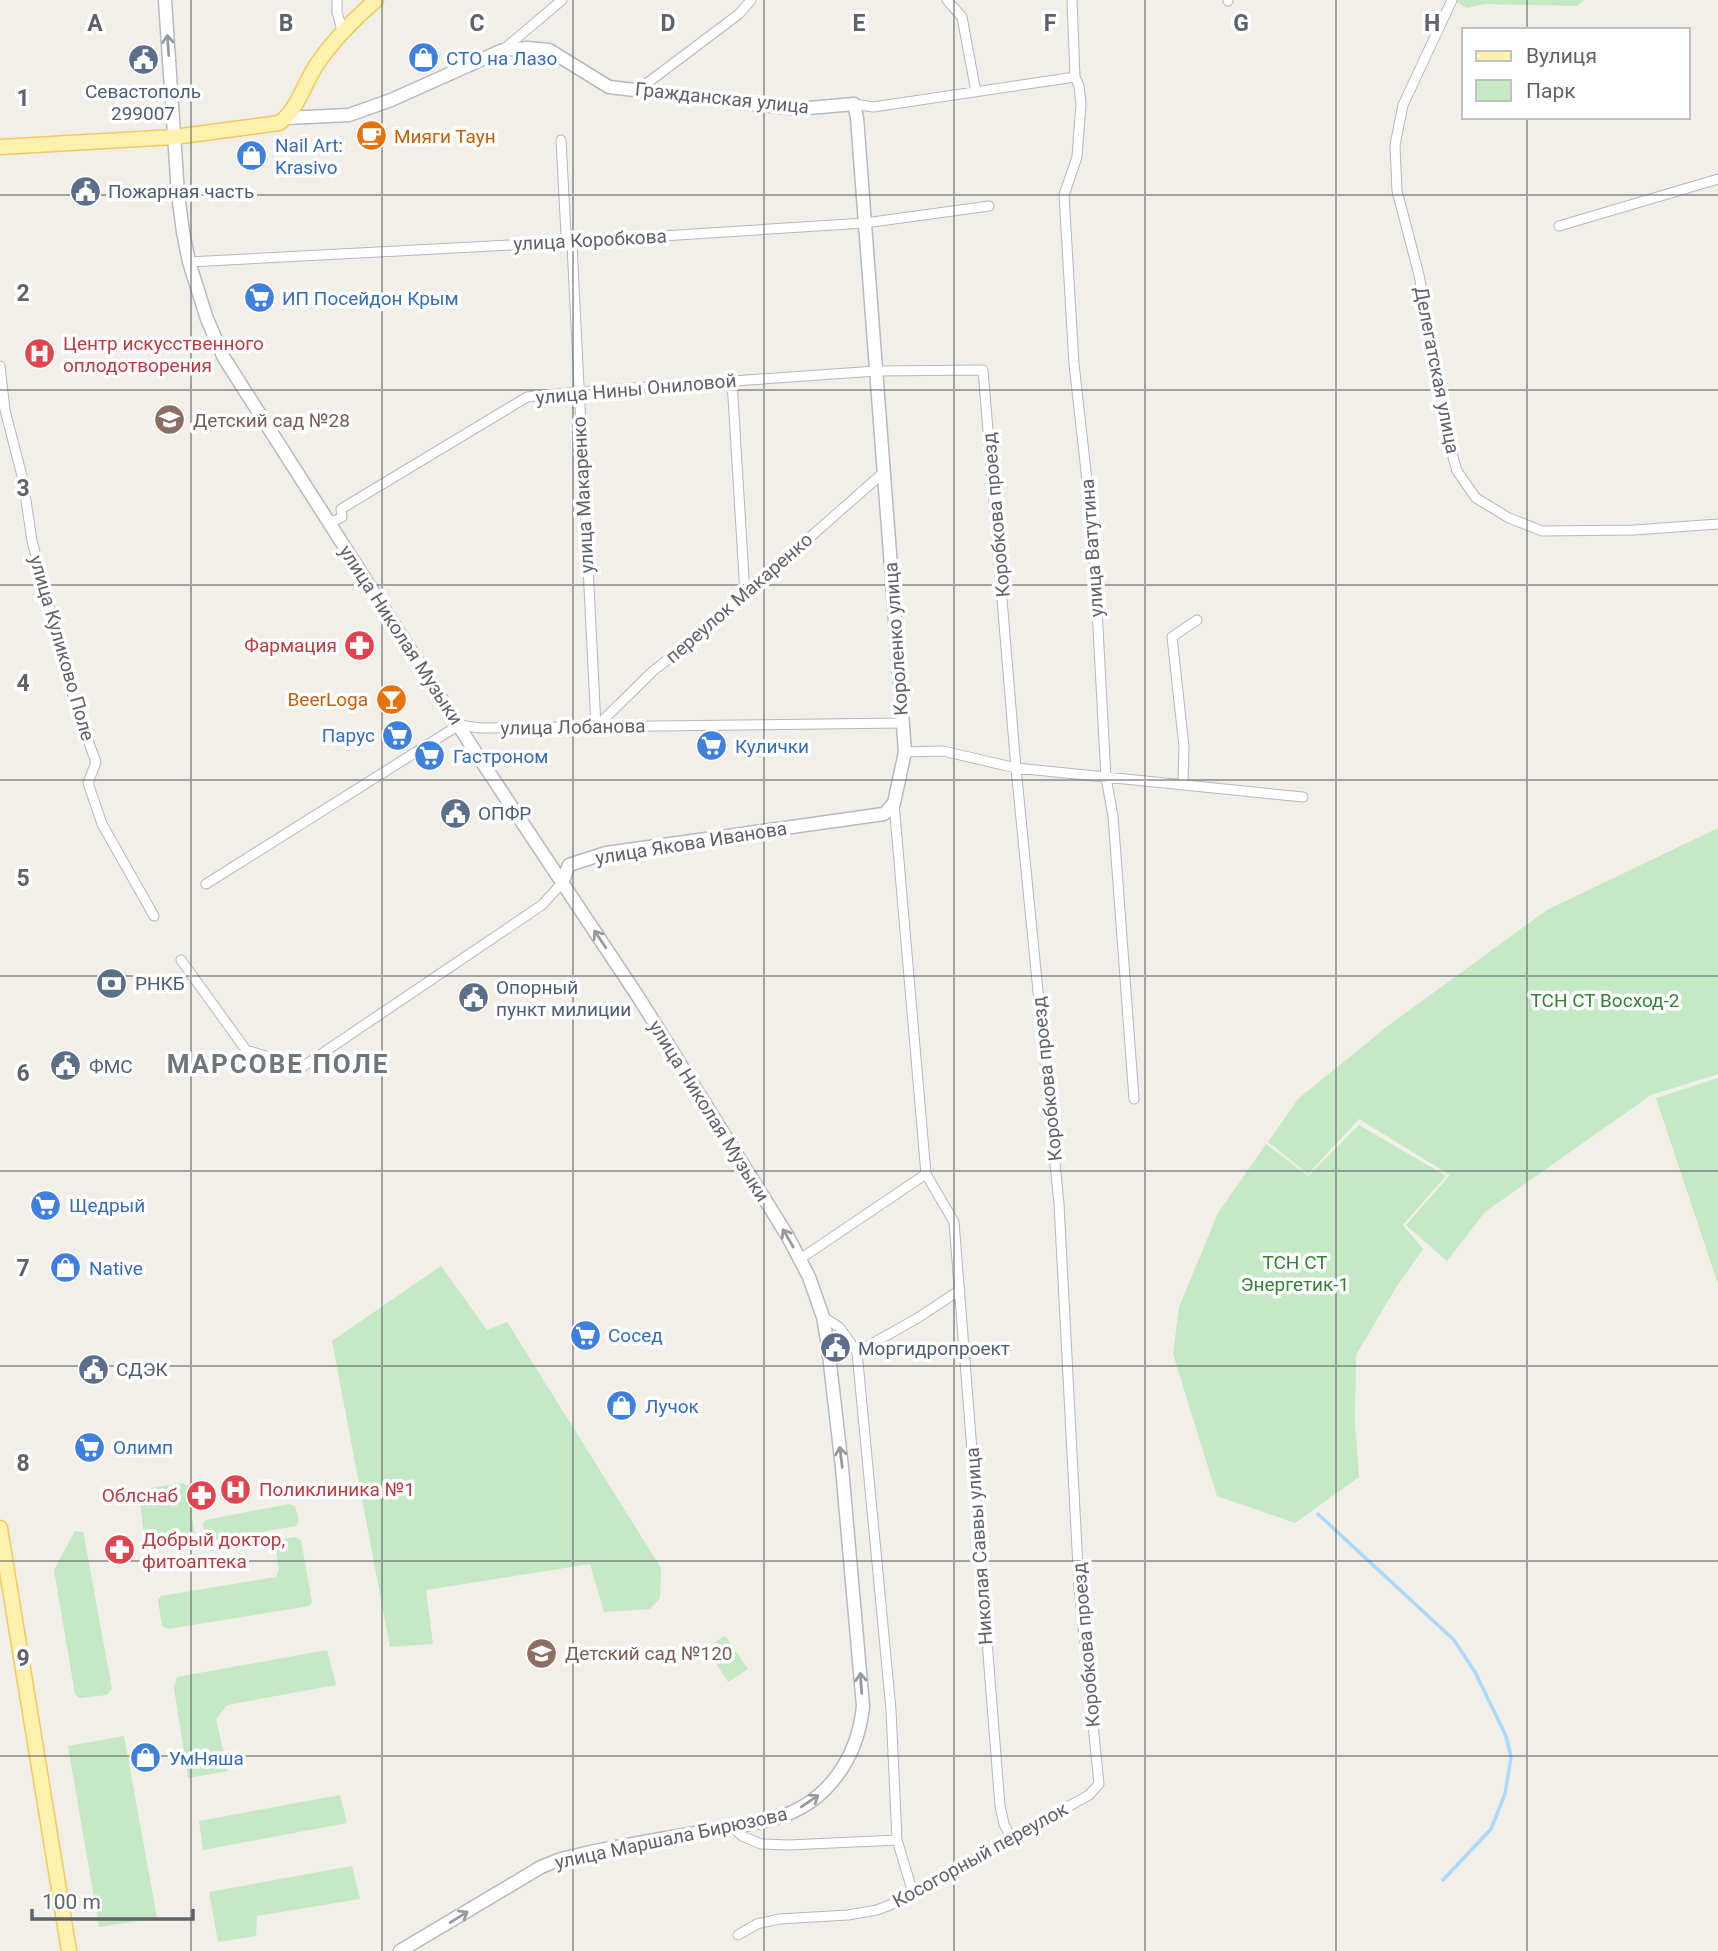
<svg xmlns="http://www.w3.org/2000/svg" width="1718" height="1951" font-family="Roboto,sans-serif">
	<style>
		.green { fill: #c5e8c5 }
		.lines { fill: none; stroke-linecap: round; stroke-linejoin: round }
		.stream { stroke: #aadaff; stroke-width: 3.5 }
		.street-casing { stroke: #b5b8bc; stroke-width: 11 }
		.secondary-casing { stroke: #b6babf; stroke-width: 15 }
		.primary-casing { stroke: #f2c960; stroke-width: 17 }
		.street { stroke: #fff; stroke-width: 9 }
		.secondary { stroke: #fff; stroke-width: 12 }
		.primary { stroke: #fff2af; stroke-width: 14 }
		.oneway { stroke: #979a9d }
		.grid { fill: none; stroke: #5f6368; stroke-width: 2; stroke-opacity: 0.55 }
		.labels { text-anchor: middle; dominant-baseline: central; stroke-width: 7; stroke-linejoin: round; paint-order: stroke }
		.shop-label { font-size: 19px; fill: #366cbe; stroke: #fff; text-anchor: start }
		.service-label { font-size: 19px; fill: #4e5e75; stroke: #fff; text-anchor: start }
		.street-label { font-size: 19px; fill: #5f6368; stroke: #fff }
		.food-label { font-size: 19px; fill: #c56008; stroke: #fff; text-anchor: start }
		.health-label { font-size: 19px; fill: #be3a42; stroke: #fff; text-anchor: start }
		.education-label { font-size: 19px; fill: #785e54; stroke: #fff; text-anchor: start }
		.park-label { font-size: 19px; fill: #348238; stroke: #fff }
		.district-label { font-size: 26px; font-weight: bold; letter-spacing: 2px; fill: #70757a; stroke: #fff }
		.grid-label { font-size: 23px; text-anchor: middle; font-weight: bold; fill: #5f6368; stroke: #fff; stroke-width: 7; stroke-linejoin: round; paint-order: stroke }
	</style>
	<rect width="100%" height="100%" fill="#f1efe8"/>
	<!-- green -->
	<path class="green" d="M1454,0H1584L1577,6L1485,4L1466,8Z
		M1718,828V1074L1651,1095L1485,1212L1447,1261L1406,1225L1450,1175L1359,1119L1308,1174L1268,1142L1298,1099L1389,1025L1547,910Z
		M1718,1078V1284L1656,1098Z
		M1359,1125L1446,1176L1403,1225L1423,1249L1395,1289L1356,1355L1355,1422L1359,1477L1295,1523L1217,1496L1173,1354L1179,1307L1218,1213L1266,1144L1308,1176Z
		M441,1266L487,1330L507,1322L661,1568L660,1598L650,1609L604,1612L590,1564L426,1590L433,1644L390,1647L332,1341Z
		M183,1483L188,1486L195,1538L188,1544L155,1549L145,1543L139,1495L144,1489Z
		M289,1504L295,1506L299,1521L296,1526L211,1540L205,1538L203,1524L206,1520Z
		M75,1531L83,1532L84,1536L112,1689L107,1695L79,1698L75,1694L54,1570Z
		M295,1537L301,1540L312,1602L309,1606L168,1629L162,1626L158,1600L161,1596L276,1577L279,1570L275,1545L278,1540Z
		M725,1636L748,1669L728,1682L706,1648Z
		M327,1650L336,1685L227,1705L216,1719L228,1771L188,1778L174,1688L177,1677Z
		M124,1736L157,1918L99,1927L68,1746Z
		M340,1795L347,1823L203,1850L199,1821Z
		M352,1866L360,1899L257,1916L256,1936L218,1942L209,1892Z"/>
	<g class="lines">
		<!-- stream -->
		<path class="stream" d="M1318,1514L1454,1640L1475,1672L1506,1736L1511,1757L1505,1794L1491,1829L1443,1880"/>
		<defs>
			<path id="street" d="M337,0V12L342,30
				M947,0L962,17L976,92
				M1072,0L1075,77L1079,86L1081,104L1077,157L1064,195L1074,364L1093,534L1106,778L1113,816L1134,1099
				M1452,0L1403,105L1395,145L1397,191L1419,275L1439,383L1446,433L1457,471L1476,498L1509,518L1542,531L1634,530L1718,524
				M1228,1V0
				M504,49L562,0
				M638,90L739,14L751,0
				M854,104L873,107L1075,77
				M561,140L566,235L572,245L596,727
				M1559,226L1718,179
				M189,262L569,242L865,223L989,206
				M0,366L5,410L23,480L32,541L77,711L96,762L88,783L102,824L154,916
				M732,381L745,594
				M330,523L342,517L341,509L527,397L577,392L876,371L983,370L1016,768L1059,1204L1079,1587L1099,1784L1089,1795L895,1903L877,1910L848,1915L779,1919L757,1924L738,1935
				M596,727L652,672L715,621L884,472
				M905,752L943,751L1016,768L1303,797
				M1183,784L1184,747L1172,637L1197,620
				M894,803L926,1174L954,1222L1000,1806L1004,1824L1011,1838
				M206,884L459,725L480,728L902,723
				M181,960L246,1050L302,1067L542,905L562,883
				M800,1259L926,1174
				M823,1317L839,1327L857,1352L891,1710L897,1840L913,1893
				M857,1352L916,1319L960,1290
				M732,1827L742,1836L761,1844L789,1845L897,1840"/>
			<path id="secondary" d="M165,0L178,194L183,232L189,262L207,319L224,358L476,753L637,995L787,1235L809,1277L823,1317L828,1346L842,1468L863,1706C858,1757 828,1803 776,1818C752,1825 726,1828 702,1832C665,1838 627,1845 590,1852L561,1859L541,1867L400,1951
				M286,118L349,115L391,100L503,50L527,48L549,50L609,87L798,109L854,104L857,118L905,752L894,803L884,814L606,853L569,865L562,883"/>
			<path id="primary" d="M0,147L174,137L279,123C298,110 304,83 317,64C334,39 353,20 376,0
				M0,1528L69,1951"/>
		</defs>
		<!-- street casing -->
		<use href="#street" class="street-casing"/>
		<!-- secondary casing -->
		<use href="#secondary" class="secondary-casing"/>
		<!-- primary casing -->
		<use href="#primary" class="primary-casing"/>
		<!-- street -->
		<use href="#street" class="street"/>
		<!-- secondary -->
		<use href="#secondary" class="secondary"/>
		<!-- primary -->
		<use href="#primary" class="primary"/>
	</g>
	<!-- one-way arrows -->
	<defs><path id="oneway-shaft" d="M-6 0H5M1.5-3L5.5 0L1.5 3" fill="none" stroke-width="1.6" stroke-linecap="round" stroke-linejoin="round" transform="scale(1.75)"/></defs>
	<g class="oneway">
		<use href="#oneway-shaft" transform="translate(168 45) rotate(-94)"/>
		<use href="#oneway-shaft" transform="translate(600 939) rotate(-124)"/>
		<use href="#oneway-shaft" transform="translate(788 1238) rotate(-120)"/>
		<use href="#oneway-shaft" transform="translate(841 1457) rotate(-97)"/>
		<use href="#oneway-shaft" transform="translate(861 1683) rotate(-94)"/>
		<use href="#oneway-shaft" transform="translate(810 1801) rotate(-34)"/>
		<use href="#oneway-shaft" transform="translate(459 1917) rotate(-32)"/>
	</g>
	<!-- grid -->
	<path class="grid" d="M191,0V1951M382,0V1951M573,0V1951M764,0V1951M954,0V1951M1145,0V1951M1336,0V1951M1527,0V30M1527,117V1951M0,195H1718M0,390H1718M0,585H1718M0,780H1718M0,976H1718M0,1171H1718M0,1366H1718M0,1561H1718M0,1756H1718"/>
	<!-- icons -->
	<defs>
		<symbol id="shop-disc" viewBox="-11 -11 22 22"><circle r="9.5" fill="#3f7fe0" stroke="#fff"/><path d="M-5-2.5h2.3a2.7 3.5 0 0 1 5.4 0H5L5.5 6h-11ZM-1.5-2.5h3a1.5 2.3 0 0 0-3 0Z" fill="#fff"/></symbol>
		<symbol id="civic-disc" viewBox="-11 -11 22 22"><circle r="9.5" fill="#5c6f8a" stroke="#fff"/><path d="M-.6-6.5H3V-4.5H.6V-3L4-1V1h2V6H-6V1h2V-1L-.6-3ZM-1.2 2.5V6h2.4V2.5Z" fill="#fff"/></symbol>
		<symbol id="cafe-disc" viewBox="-11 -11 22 22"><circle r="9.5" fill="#e8710a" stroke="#fff"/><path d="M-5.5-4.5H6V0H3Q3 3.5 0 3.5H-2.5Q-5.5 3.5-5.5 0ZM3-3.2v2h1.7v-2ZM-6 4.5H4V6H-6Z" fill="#fff"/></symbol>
		<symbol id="supermarket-disc" viewBox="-11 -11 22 22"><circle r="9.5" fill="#3f7fe0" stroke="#fff"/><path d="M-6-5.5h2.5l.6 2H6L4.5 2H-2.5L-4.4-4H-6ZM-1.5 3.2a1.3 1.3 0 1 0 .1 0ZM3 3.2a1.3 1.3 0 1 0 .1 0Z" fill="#fff"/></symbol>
		<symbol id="hospital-disc" viewBox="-11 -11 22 22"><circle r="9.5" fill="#e0444e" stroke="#fff"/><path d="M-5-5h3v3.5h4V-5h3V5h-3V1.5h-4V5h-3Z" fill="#fff"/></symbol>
		<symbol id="school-disc" viewBox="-11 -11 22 22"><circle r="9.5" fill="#8d6e63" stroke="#fff"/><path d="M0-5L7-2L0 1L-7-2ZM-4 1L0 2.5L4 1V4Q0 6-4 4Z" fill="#fff"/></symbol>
		<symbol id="pharmacy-disc" viewBox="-11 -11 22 22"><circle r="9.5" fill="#e0444e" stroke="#fff"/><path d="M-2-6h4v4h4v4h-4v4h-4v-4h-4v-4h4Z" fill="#fff"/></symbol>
		<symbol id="bar-disc" viewBox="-11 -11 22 22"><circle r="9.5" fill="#e8710a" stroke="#fff"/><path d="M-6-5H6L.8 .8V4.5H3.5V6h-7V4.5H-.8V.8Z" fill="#fff"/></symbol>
		<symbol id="bank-disc" viewBox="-11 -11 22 22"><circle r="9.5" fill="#5c6f8a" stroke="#fff"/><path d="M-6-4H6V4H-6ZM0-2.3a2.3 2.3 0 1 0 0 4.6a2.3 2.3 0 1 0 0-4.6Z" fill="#fff"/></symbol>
	</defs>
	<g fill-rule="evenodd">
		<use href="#shop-disc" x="406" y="40" width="35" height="35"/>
		<use href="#civic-disc" x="126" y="42" width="35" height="35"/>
		<use href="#cafe-disc" x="354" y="118" width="35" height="35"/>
		<use href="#shop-disc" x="234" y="138" width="35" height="35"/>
		<use href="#civic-disc" x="68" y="174" width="35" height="35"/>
		<use href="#supermarket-disc" x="242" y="280" width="35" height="35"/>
		<use href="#hospital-disc" x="22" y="336" width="35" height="35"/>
		<use href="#school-disc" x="152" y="402" width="35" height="35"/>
		<use href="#pharmacy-disc" x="342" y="628" width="35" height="35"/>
		<use href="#bar-disc" x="374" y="682" width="35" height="35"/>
		<use href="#supermarket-disc" x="380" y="718" width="35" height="35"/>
		<use href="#supermarket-disc" x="694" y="728" width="35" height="35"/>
		<use href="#supermarket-disc" x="412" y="738" width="35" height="35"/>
		<use href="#civic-disc" x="438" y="796" width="35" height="35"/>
		<use href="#bank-disc" x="94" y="966" width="35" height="35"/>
		<use href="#civic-disc" x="456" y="980" width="35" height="35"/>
		<use href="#civic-disc" x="48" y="1048" width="35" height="35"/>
		<use href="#supermarket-disc" x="28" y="1188" width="35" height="35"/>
		<use href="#shop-disc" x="48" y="1250" width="35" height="35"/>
		<use href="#supermarket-disc" x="568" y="1318" width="35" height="35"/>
		<use href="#civic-disc" x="818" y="1330" width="35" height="35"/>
		<use href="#civic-disc" x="76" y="1352" width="35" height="35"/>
		<use href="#shop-disc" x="604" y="1388" width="35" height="35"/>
		<use href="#supermarket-disc" x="72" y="1430" width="35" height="35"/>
		<use href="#hospital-disc" x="218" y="1472" width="35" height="35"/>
		<use href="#pharmacy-disc" x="184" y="1478" width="35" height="35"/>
		<use href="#pharmacy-disc" x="102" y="1532" width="35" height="35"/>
		<use href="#school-disc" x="524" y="1636" width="35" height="35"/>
		<use href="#shop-disc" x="128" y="1740" width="35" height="35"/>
	</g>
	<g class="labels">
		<!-- shop labels -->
		<g class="shop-label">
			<text x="446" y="58">СТО на Лазо</text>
			<text x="275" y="145">Nail Art:<tspan x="275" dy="22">Krasivo</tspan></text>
			<text x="282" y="298">ИП Посейдон Крым</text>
			<text x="375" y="735" text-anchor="end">Парус</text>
			<text x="735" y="746">Кулички</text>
			<text x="453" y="756">Гастроном</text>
			<text x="69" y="1205">Щедрый</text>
			<text x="89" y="1268">Native</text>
			<text x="608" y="1335">Сосед</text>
			<text x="645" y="1406">Лучок</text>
			<text x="113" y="1447">Олимп</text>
			<text x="169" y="1758">УмНяша</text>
		</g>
		<!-- service labels -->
		<g class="service-label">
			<text x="143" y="91" text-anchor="middle">Севастополь<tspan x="143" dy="22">299007</tspan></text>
			<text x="108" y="191">Пожарная часть</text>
			<text x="478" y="813">ОПФР</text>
			<text x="135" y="983">РНКБ</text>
			<text x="496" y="987">Опорный<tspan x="496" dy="22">пункт милиции</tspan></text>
			<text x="89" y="1066">ФМС</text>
			<text x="858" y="1348">Моргидропроект</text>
			<text x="116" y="1369">СДЭК</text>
		</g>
		<!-- street labels -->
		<g class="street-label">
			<text transform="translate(722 98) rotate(6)">Гражданская улица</text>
			<text transform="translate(590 240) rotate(-3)">улица Коробкова</text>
			<text transform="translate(1437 370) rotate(79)">Делегатская улица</text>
			<text transform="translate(636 389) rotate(-5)">улица Нины Ониловой</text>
			<text transform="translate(583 495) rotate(-93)">улица Макаренко</text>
			<text transform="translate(996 515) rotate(-95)">Коробкова проезд</text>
			<text transform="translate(1092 548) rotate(-94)">улица Ватутина</text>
			<text transform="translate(739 598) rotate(-41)">переулок Макаренко</text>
			<text transform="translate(401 635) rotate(57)">улица Николая Музыки</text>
			<text transform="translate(896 639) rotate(-94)">Короленко улица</text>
			<text transform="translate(62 648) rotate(74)">улица Куликово Поле</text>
			<text transform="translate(573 727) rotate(-1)">улица Лобанова</text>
			<text transform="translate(691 843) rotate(-9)">улица Якова Иванова</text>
			<text transform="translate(1047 1079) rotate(-96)">Коробкова проезд</text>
			<text transform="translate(709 1111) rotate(58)">улица Николая Музыки</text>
			<text transform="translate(979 1546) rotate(-94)">Николая Саввы улица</text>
			<text transform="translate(1086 1645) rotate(-95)">Коробкова проезд</text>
			<text transform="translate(671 1838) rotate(-12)">улица Маршала Бирюзова</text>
			<text transform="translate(980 1855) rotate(-29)">Косогорный переулок</text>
		</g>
		<!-- food labels -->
		<g class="food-label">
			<text x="394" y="136">Мияги Таун</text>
			<text x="368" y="699" text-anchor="end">BeerLoga</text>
		</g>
		<!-- health labels -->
		<g class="health-label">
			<text x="63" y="343">Центр искусственного<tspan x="63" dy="22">оплодотворения</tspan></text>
			<text x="337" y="645" text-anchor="end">Фармация</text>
			<text x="259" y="1489">Поликлиника №1</text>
			<text x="178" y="1495" text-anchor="end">Облснаб</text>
			<text x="142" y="1539">Добрый доктор,<tspan x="142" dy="22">фитоаптека</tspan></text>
		</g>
		<!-- education labels -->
		<g class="education-label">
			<text x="193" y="420">Детский сад №28</text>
			<text x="565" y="1653">Детский сад №120</text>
		</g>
		<!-- park labels -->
		<g class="park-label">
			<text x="1605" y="1000">ТСН СТ Восход-2</text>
			<text x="1295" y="1262">ТСН СТ<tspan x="1295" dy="22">Энергетик-1</tspan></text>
		</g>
		<!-- district labels -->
		<g class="district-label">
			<text x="278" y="1064">МАРСОВЕ ПОЛЕ</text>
		</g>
	</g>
	<g class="grid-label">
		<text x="95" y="31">A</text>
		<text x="286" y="31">B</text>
		<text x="477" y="31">C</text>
		<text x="668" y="31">D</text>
		<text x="859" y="31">E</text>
		<text x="1050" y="31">F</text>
		<text x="1241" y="31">G</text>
		<text x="1432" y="31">H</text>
		<text x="23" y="106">1</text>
		<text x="23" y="301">2</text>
		<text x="23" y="496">3</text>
		<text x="23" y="691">4</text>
		<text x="23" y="886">5</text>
		<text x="23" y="1081">6</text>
		<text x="23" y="1276">7</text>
		<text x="23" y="1471">8</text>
		<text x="23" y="1666">9</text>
	</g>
	<!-- legend -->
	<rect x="1462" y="28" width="228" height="91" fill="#ffffff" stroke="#bfc1c3" stroke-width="2"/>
	<rect x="1476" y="51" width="35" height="10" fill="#fff2af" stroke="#bfc1c3" stroke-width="2"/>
	<text x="1526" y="63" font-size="21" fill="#5f6368">Вулиця</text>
	<rect x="1476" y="80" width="35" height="21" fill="#c5e8c5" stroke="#bfc1c3" stroke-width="2"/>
	<text x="1526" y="98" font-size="21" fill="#5f6368">Парк</text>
	<!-- scale -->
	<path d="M32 1909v10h161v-10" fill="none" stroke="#5f6368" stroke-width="3.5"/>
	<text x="42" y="1909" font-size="21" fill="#5f6368" stroke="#ffffff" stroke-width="5" paint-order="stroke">100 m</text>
</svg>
